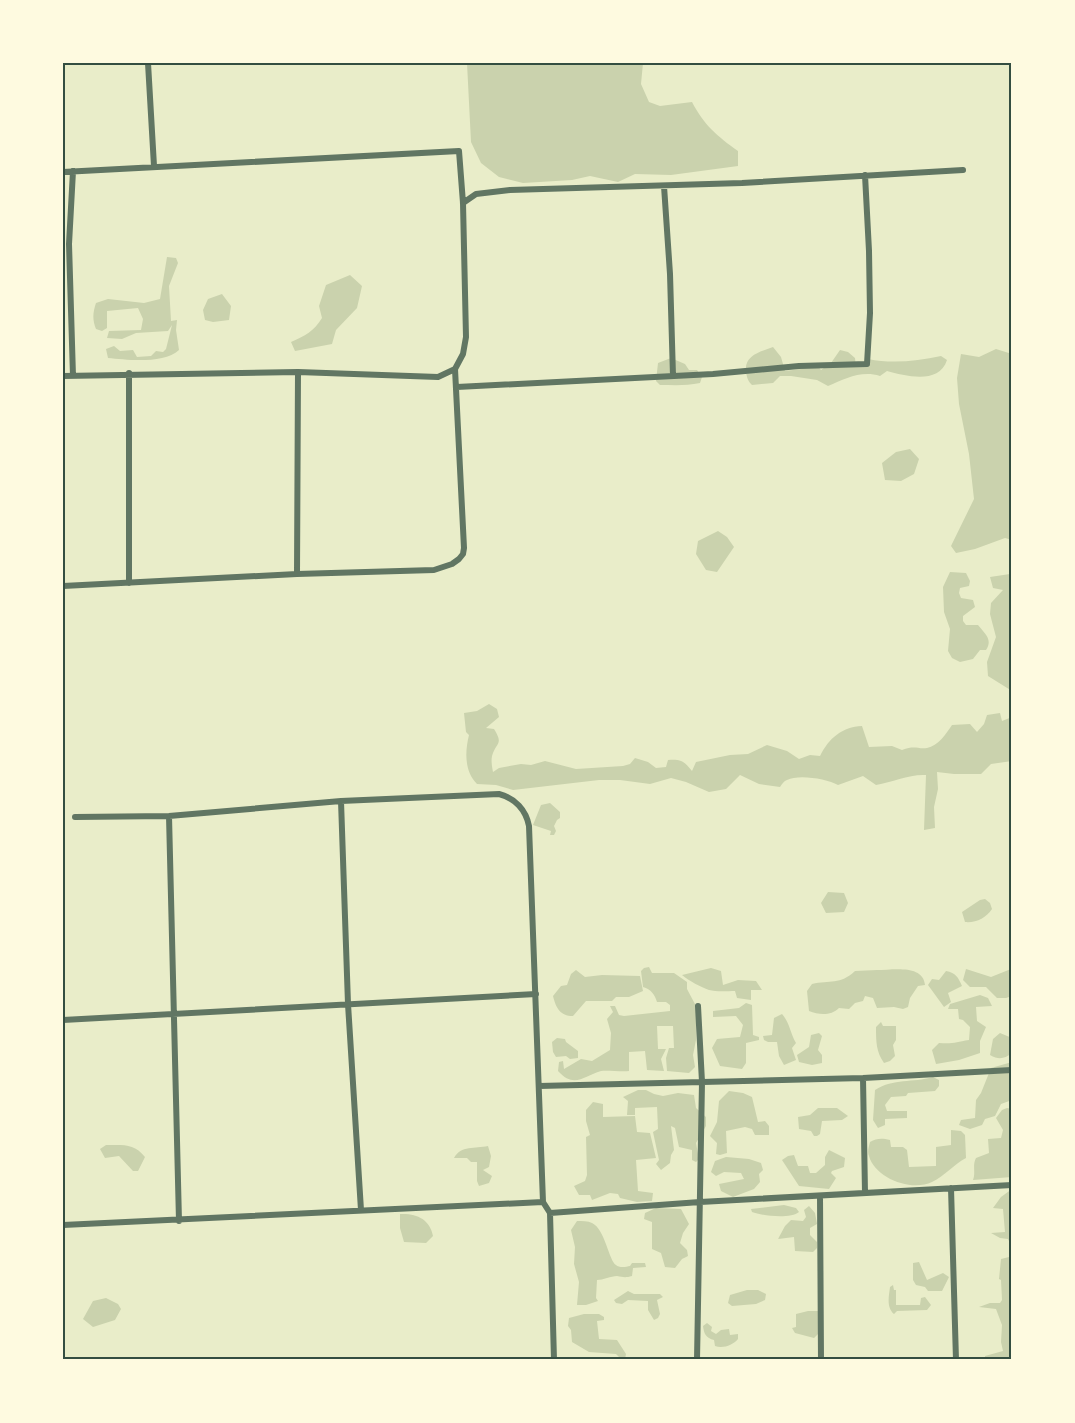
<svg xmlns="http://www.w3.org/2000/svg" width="1075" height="1423" font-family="'Noto Sans',sans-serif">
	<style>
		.green { fill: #cad2ad }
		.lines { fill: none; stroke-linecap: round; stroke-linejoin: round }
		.minor { stroke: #617663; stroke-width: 6 }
		.neatline { fill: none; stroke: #344e41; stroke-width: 2 }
	</style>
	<rect width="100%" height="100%" fill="#e9edc9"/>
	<!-- green -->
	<path class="green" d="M467,63H643L641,84L649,102L660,106L692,102C704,125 717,136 738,151V166L671,175L635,174L618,182L590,176L572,180L523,183L499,177L481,163L471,142Z
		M167,257L176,258L178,263L169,286L171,321L177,320L176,330L179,350C164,364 128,360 108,358L106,349L114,346L120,351L133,350L137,357L151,356L156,351L163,352L166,349L172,325L168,331L136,333L122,339L107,338L109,331L141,330L143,319L138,308L107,311V328L102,331L96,329C92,319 93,312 96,303L108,299L144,303L160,299Z
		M350,275L362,286L357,308L336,330L332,344L295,351L291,342C305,336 314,331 322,318L319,306L326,285Z
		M222,294L231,306L229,320L213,322L205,320L203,310L208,299Z
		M773,347L781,357L785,371L801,369L816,364L821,370L831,363L840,350L848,352L855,358L856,367L868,359C892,364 917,361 941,356L947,360C939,385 906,376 887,371L880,376C861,370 845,379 828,386L817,380L791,376H780L773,383L752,385C748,381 747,378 746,372C744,355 760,352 773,347Z
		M996,349L1012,354V540L1005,538L975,549L956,553L951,546L974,499L969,454L959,404L957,378L961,354L979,357Z
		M671,358L685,364L689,370H697L702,377L700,383C686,386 674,385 660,385L656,381L658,363Z
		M910,449L919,459L914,474L901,481L885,480L882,463L896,452Z
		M718,531L727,537L734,547L717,572L706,570L696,554L698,541Z
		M1012,569V691L988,676L987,662L996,637L990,614L991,603L1003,590L993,588L990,577L1010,574Z
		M950,572L966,573L970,581L969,586L960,588L959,593L961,598L973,600L975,607L963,616V621L966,625H978C985,634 993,639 986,650H980L973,659L960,662L952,658L948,651L950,629L944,612L943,587Z
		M489,704L497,709L499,717L486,728L494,729C504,745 496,742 492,756C491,761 492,767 493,772L499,768L521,764L531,765L545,761L576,769L623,766L630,764L635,758L648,762L656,768L666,767L668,760C681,759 684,761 692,771L696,762L730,755L748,754L767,745L787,751L799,759L810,755L820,756C829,738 842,727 862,726L869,747L892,746L902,750C915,745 916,749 927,748C938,746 946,734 952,725L970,724L977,732L984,724L987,715L1000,713L1002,721L1012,717V761L991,764L981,774H954L937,772L938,789L934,807L935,828L924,830L926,775C909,774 893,782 876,785L863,776L838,785C827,779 799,774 787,780C784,781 782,784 780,787L759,784L740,775L726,789L709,792L686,782L671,778L650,784L620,780H599L513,790L496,785L477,784C464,771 465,751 469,735L466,732L464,713L477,711Z
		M550,803L560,812V818L557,820L554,826L556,831L554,835H550L551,831L533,825L541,805Z
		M828,892L844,893L848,903L844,912L826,913L821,903Z
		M985,899L990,903L992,909C986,918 976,923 965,922L962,912L980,900Z
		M649,967L652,973H674L687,982V989L696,1006V1040L693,1055L695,1067L689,1073L667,1071L666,1058L669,1048H674L673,1026H657L658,1049H666L661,1059L664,1071L647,1070L645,1051L629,1052V1071C622,1072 607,1070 601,1071C584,1076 574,1089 558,1071L559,1062L563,1061L564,1069L581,1059L592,1061L610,1050L611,1033L607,1019L613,1012L610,1006H615L619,1015L624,1016L670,1011V1005L666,1002H657C655,995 651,989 643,987L641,971L644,968Z
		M711,968L721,971L723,985L738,980L756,981L762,990H751V1000L737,998L735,991C728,991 716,992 709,990C701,987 689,981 682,975Z
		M966,969L991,977L1011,969L1012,996L1006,998H997L986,987H970L963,980Z
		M576,970L585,977L602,975L640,976L643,991L629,997H616L612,1001H586L573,1016C560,1016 556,1008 553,996L561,986L567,985L571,974Z
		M877,970C893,970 923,964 925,985L918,986L910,998L908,1007L903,1009L894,1007L877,1008L873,998L865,996L863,1001L855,1003L849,1009L839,1008C831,1016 819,1015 809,1011L807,991L812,984C830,980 840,985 855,971Z
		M946,971C956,973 958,977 962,986L948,993L951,1002L944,1007L928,985L932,979L939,980Z
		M980,995L988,998L992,1006L976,1007L977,1021L986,1027L980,1041V1053L959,1060L936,1064L932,1050L939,1043C954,1044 956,1042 969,1040L970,1027L963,1020L959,1019L958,1009H948L950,1004Z
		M746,1003L752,1005L753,1035L759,1037V1040L746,1043V1063L742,1069L720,1066L712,1048L717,1039L740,1037L743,1025L736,1016L713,1017V1011L739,1008Z
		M782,1014C790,1023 790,1033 796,1043L792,1048L796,1060L784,1065L779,1056L777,1042H768L764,1040L763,1036L772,1035L774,1018Z
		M881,1022L883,1026H896V1040L893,1045L895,1056L890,1061L884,1063C876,1052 876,1041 876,1027Z
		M819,1033L822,1036L818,1050L822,1055V1063L812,1065L799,1062L797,1055L809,1047L811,1035Z
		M1000,1033L1012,1038V1053C1004,1059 999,1060 990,1055L993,1039Z
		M557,1038L565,1039L566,1042L578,1051V1058L570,1059L566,1056L556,1057L553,1052L552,1042Z
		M1012,1062V1100L1001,1104L995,1116L985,1119L982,1125L970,1129L959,1125L961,1120L975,1118L976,1100L981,1093L991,1068Z
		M933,1077L939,1080V1086L935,1091L908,1093L906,1096L891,1097L885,1105L887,1111H907V1118L885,1119V1125L878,1128L873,1120L875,1090C894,1078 912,1083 933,1077Z
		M638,1090H646L654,1094L663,1096L678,1093L694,1095L696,1108L706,1117V1126L696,1143L699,1159L696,1162L692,1160V1150L679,1147L675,1128L671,1126L674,1150L671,1155L670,1163L661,1170L656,1164L659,1160L653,1132L658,1129L657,1107L635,1108V1115H627L628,1101L623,1097Z
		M729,1091L743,1093L752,1097L758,1122L765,1121L769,1126V1135H755L752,1129L745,1127L726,1131L727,1153L720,1155L716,1154L717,1143L710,1136L717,1122L719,1101Z
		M593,1102L603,1104V1117L635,1116L637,1132L650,1133L656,1158L636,1160L638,1191L653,1193L652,1201L637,1202L620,1198L618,1194L610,1193L592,1200L590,1195H579L574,1186L585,1181L587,1175L586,1137L590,1135L586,1121V1110Z
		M818,1108H837L848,1116L842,1120L822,1121L820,1134L817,1136H814L811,1131L799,1129L798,1117L810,1115Z
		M1007,1108L1012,1109V1177L973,1180C976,1172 972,1166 976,1158L989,1153L988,1139L1001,1138L1003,1130L996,1118L1002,1110Z
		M951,1130L961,1131L965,1135L966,1158C954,1164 945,1176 932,1182C911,1192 875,1178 869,1156C867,1152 869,1146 870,1142C877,1138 882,1138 890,1140L891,1147H903L907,1150L909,1167L936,1166V1147L951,1145Z
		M106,1145C123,1145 134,1143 145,1157L138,1171H133L119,1156L105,1158L100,1149Z
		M488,1146L491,1156L489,1167L483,1170L492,1176L489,1183L479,1186L477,1181V1162H471L467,1158H454C461,1145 475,1149 488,1146Z
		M829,1150L845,1158L844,1167L832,1171L831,1173L836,1178L829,1189L799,1186L782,1160L788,1156L794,1155L798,1166H808L810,1173H816L825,1165V1157Z
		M726,1157L749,1159L761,1163L763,1170L759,1174L760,1182L754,1189L733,1197L721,1191L719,1184L744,1179L741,1173L724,1172L716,1176L711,1172L715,1161Z
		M1012,1189V1242L1010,1243L1008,1239L1000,1238L991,1233L1005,1232L1003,1209L993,1208L1001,1197Z
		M784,1205L796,1208L799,1212C791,1219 762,1216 752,1212L751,1209Z
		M809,1206L815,1213L817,1224L810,1228V1235L817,1242V1248L813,1252L795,1251L794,1237L778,1239L785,1226L791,1220L803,1221L806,1217L804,1210Z
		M656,1208L681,1209L689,1224L683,1233L680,1243L687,1250L688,1256L682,1259L675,1268L665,1267L661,1253L652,1249V1222L644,1219L645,1213Z
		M400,1214C416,1213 430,1219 433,1236L426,1243L404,1242L400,1228Z
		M577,1221C582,1221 588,1221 592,1223C605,1229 609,1261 616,1265C619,1268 626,1267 630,1266L632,1263H645L646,1267L633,1268L632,1276C625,1278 623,1277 617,1276C611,1276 603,1280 597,1280L596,1298L598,1301L586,1305H577L579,1282L574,1264L575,1247L571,1230Z
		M1010,1247L1012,1249V1360H985V1356L1003,1351L1001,1342L1002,1325L996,1309L979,1307L990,1303H1000L1002,1300L1001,1280L999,1279L1001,1259L1009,1257Z
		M919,1262L927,1280L943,1273L949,1277L942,1291H928L925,1287L916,1285L913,1280V1263Z
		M893,1285L894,1290H896V1305H920L921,1298L925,1297L931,1305L927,1310L897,1311L894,1314C886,1307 889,1296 890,1287Z
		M747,1290H758L766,1294L765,1300L756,1304L732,1306L728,1303L730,1295Z
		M628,1291L634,1294H660L663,1297L657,1300L660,1314L658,1318L654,1320L648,1310V1301L628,1300L622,1304L616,1303L614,1300Z
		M106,1298L118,1304L121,1309L115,1320L93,1327L83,1319L93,1301Z
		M808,1311H818L819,1333L814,1338L795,1333L792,1328L796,1327V1314Z
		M584,1314H599L604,1317V1320L597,1321L599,1339L617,1340L626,1354L625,1359L620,1358L616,1354L589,1352L572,1342L571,1330L568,1326L569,1318Z
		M707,1323L712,1327L711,1331L716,1334L721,1330L729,1329L730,1335L738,1334V1339C733,1345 723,1349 715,1346L714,1340C706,1338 704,1334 703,1326Z"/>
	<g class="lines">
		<!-- minor -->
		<path class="minor" d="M148,63L154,166
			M63,172L459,151L463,203L466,337L463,354L455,369L464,548L463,554L459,559L452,564L434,570L297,574L63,586
			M664,186L670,274L673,376
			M463,203L476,194L510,190L742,183L963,170
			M129,373V583
			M63,376L298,372L438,377L455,369
			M73,376L69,244L73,171
			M457,387L713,374L799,366L867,364L870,313L869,251L865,175
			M297,574L298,372
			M341,801L348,1004L361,1210
			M169,816L179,1221
			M75,817L169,816L341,801L499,794C515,798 526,810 529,826L543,1202L550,1213L554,1360
			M63,1020L536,994
			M863,1078L865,1193
			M539,1086L863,1078L1012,1070
			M951,1188L956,1360
			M820,1196L821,1360
			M550,1213L700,1202L1012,1185
			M63,1225L543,1202
			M697,1360L702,1082L698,1006"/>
	</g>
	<!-- border -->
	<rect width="1075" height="1423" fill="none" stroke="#fefae0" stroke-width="129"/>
	<rect x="64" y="64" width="946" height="1294" class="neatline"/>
</svg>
